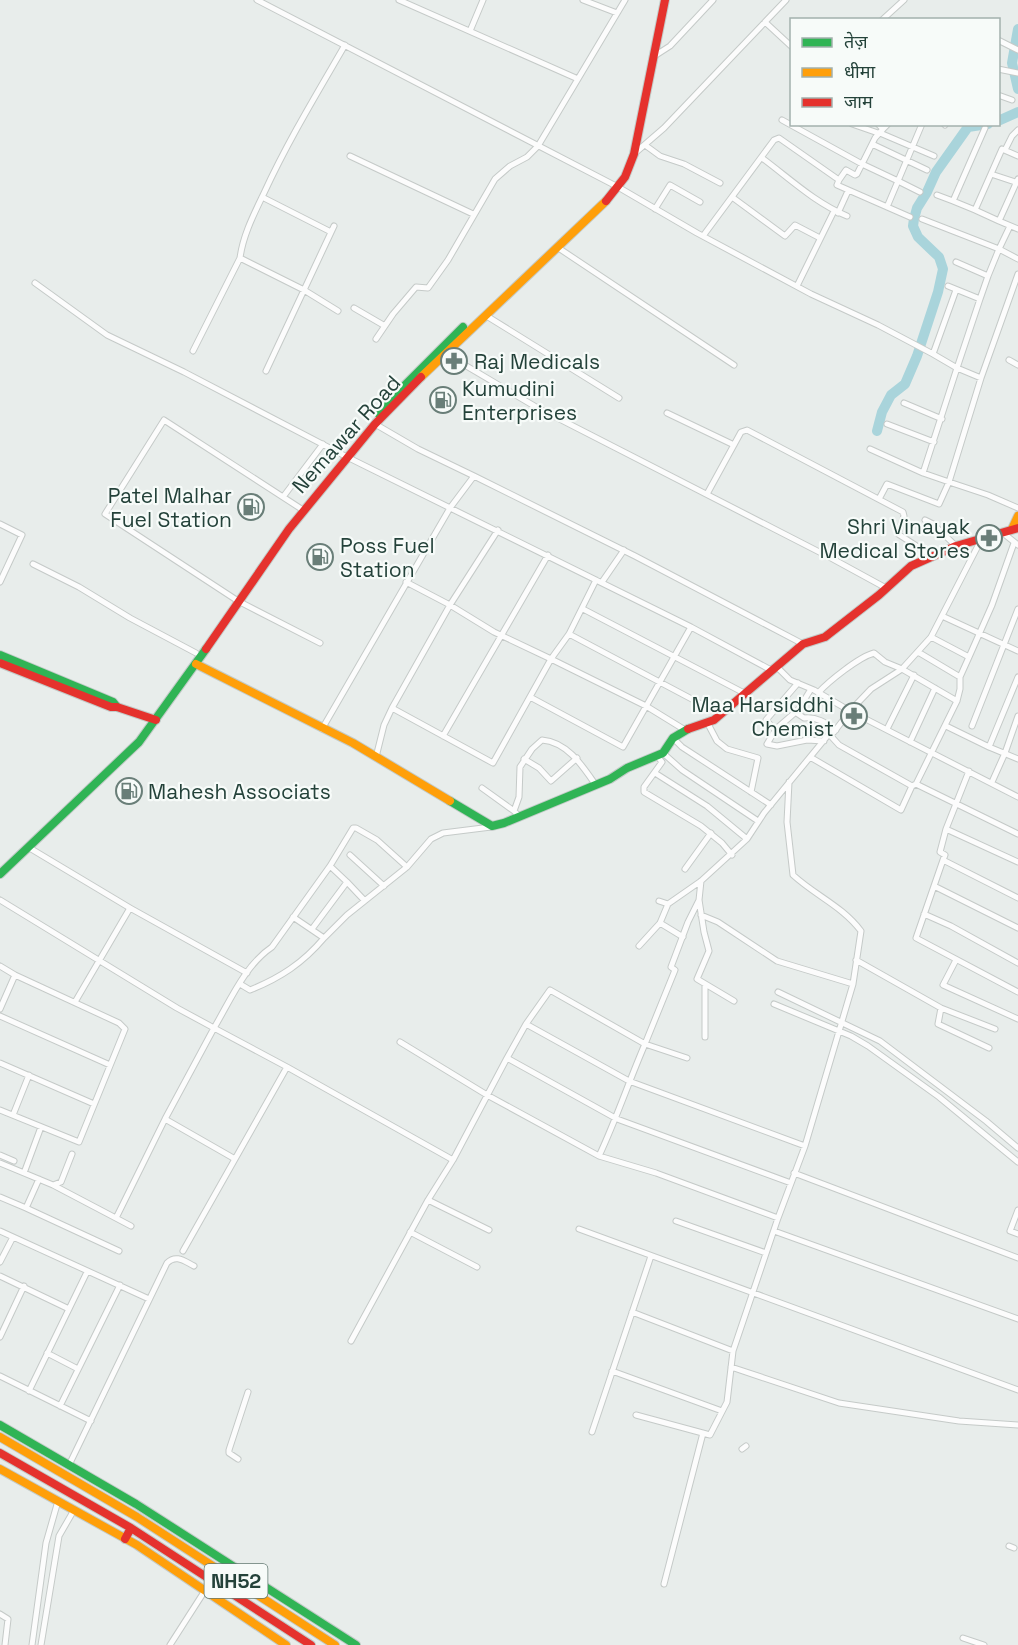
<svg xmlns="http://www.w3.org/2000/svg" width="1018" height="1645" font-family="'Space Grotesk','Noto Sans Devanagari',sans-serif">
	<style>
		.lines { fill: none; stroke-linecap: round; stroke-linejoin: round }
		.river { stroke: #a9d4db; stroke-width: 10 }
		.street-casing { stroke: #c5cac8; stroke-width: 7 }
		.fast-casing { stroke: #c3cbc8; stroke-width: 10 }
		.slow-casing { stroke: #c3cbc8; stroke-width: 10 }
		.jam-casing { stroke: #c3cbc8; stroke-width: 10 }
		.street { stroke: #fcfcfc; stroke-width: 5 }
		.fast { stroke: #30b455; stroke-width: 8 }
		.slow { stroke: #ff9f0a; stroke-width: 8 }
		.jam { stroke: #e5322d; stroke-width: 8 }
		.labels { text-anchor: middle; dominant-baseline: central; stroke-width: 4.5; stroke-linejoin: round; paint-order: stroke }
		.shield { fill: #f7fbf9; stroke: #637a73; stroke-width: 1.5 }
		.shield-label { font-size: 20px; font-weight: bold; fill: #24423a }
		.poi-label { font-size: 21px; fill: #24423a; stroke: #f7fbf9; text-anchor: start }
		.street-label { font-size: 21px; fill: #24423a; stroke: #f7fbf9 }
	</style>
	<rect width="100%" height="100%" fill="#e8edeb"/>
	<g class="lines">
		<!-- river -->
		<path class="river" d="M1018,29L1012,63L1018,89
			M998,121L1018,112
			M877,431L882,412L891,395L905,384L917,356L938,292L943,269L939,257L918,237L913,226L914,219L917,208L927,192L936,172L968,127L988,124"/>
		<defs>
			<path id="street" d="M257,0L618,187L697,233L811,294L878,325L933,354L956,290
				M399,0L578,79
				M583,0L617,13
				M882,20L904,0
				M765,22L792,47
				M470,31L483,0
				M998,40L1018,50
				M656,55L670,46L713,0
				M998,69L1018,73
				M998,95L1012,100
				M782,120L862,164L898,181L887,207
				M852,124L878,133
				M878,124L883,129L888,124
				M944,124L945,125
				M985,128L953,201L975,210L1002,149L1018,156
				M880,133L934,156
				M872,144L927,170
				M645,145L660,156L684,164L720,183
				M1005,150L1012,136L1018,130
				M635,153L664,128L786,0
				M350,156L473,214
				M762,158C789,178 815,203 847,216
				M991,174L1018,183
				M839,180L846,170L855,175L857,174L875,138L883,129
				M920,192L898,181L922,124
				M937,195L953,201
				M262,197L331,232
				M732,197L785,236L795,225L820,238
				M655,209L670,185L700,202
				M975,210L999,221L1018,179
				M838,213L848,191
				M922,219L999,249L988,276L956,262
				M999,221L1018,229
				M334,226L304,290L240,258C243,235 254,214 264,193C288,141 316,95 345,45
				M1010,226L999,249L1018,259
				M703,236L774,140L779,138L839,180L837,185L910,217
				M557,247L734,365
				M35,283L107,335L184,372L347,457L691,627L771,670
				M797,286L834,211
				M948,286L980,299L988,276
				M354,308L385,326
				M485,315L619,398
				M376,339L393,314L416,287L428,288L448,260L495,179L510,166L527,157L538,146L625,0
				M193,351L240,258
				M446,354L536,407L831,558L886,588
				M933,354L957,368L980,299
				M1009,360L1018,365
				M266,371L304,290L338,311
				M981,378L949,482L923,473L957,368L981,378L1018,274
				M904,403L942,419
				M667,413L734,445
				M375,424L418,449L474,476
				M887,424L934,442
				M870,449L923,473
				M707,494L741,432L747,430L903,512L904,516L898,534L932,556
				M283,497L323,444
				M879,499L887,484L939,504L949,482L988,495L1018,508
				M303,510L164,420L105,514L238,601L320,643
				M925,520L933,524L956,546
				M0,524L22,535L0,582
				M1003,533L1018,545
				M33,564L79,587L130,618L196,653
				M596,580L569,634L551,659L646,706L685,730
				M602,582L624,550
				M583,609L746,694
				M942,616L1018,651
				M569,634L720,714
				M918,652L960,677L969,657L931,637
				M969,657L992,605L1014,543
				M777,667L790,680L814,690L850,711L1018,797
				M1018,677L989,747L1018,759
				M811,689L798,710L776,729L767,744L777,746L807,740L824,741
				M818,693C829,681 859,657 874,653L885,662L902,669L957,701
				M530,697L623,747L691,627
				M392,708L493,763L551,659L494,632L450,605L406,582
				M795,712L804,718C816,716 826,723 836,730
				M707,722L717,741L727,749L758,758L751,792
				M946,726L989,747
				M972,726L1018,609
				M322,729L450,508L474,476L635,556L803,644
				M887,729L914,675
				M775,730L766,720L798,683
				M829,734L839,745L912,786L916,784L1018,834
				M443,736L548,555
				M673,738L682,747L771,805
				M910,742L935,688
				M663,753L682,770L758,821
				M657,756L662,762L644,787V792L701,826L722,843L732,855
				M376,757L384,725L392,708L450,605L498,530
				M810,757L901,810L912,786
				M524,759L539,768L551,781L577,758
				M969,771L946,829L940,852L945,855L943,860L916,938L1018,992
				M655,773L707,806L747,839
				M992,782L1005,753L1018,716
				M916,784L957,701L960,689V677
				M482,788L514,811
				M519,816L514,811L519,797L520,767L532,749L542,740C567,742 582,765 595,784
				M946,829L1018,862
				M28,847L130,908
				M350,855L384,886
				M943,860L1018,898
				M685,869L711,833
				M347,882L364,900
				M934,886L1018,928
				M0,900L177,1008L214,1028L165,1119L117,1216
				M699,900L704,932L709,951L697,979L734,1001
				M659,901L668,904L701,881L747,839L764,813L829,734L834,732L850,711L871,689L902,669L931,637L981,540
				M924,914L951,926L1018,963
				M701,915L718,922L777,961L853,984
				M293,917L324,938L347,915L407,867L431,839L443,833L491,827
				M660,923L683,937
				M312,929L347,882L330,866
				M639,946L660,923L668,904
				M856,960L941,1008L995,1029
				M956,960L943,985L1018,1019
				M0,966L15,975L119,1023L125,1029L79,1142L0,1110
				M240,984L250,990C280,978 303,963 324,938
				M705,984V1037
				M778,992L880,1041L986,1121L1018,1148
				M75,1002L130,908L247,973
				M774,1004L851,1036L868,1046L939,1097L1018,1162
				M941,1008L938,1024L989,1048
				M0,1009L15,975
				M0,1016L110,1065
				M526,1024L629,1081L805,1146L853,984L861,931C842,906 816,896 793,875L787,822L789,782
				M400,1042L487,1095L599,1156
				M507,1058L526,1024L550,990L645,1044L675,970L671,967L688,922L699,900L701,881
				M687,1058L645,1044C629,1081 616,1120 599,1156L656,1173L778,1218
				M0,1063L94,1104
				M287,1067L214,1028C230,1001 245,965 272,947L330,866L353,828H356L377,840L407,867
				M13,1115L29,1075
				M165,1119L235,1159
				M0,1155L14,1161
				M0,1163L53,1185L61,1182L72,1154
				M24,1173L41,1127
				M794,1173L1018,1258
				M39,1179L26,1208L119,1251
				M53,1185L131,1226
				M0,1197L26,1208
				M428,1200L489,1230
				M1018,1210L1010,1231L1018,1234
				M676,1221L766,1253
				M579,1229L1018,1390
				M0,1231L149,1299
				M774,1231L1018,1319
				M410,1232L477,1267
				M183,1251L287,1067L453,1160L507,1058L617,1119L791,1183
				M0,1262L13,1237
				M0,1276L69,1309
				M632,1312L733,1351
				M0,1337L24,1286
				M351,1341L428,1200L453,1160
				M47,1353L78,1369
				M731,1367L839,1403L959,1421L1018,1425
				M612,1371L722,1411
				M0,1376L91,1421
				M29,1391L87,1272
				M60,1406L120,1285
				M636,1415L710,1435L727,1402L733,1351L778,1218L805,1146
				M592,1432L651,1256
				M742,1449L746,1446
				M238,1459L229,1453V1450L248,1392
				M70,1463L167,1263C176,1254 184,1261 194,1266
				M1009,1546L1014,1548
				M664,1584L703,1433
				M0,1614L8,1619L5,1645
				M963,1638L984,1645
				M32,1645L46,1543L58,1501
				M41,1645L59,1536L74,1510
				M170,1645L204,1592"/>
			<path id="fast" d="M377,413L463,327
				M0,655L113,702L117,707
				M450,801L492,826L504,823L610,779L627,768L663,753L673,738L688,729
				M0,874L139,742L206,649
				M0,1425L136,1504L356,1645"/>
			<path id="slow" d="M421,377L606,201
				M1012,529L1018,516
				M196,664L353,743L450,801
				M0,1437L137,1517L335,1645
				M0,1469L137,1545L286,1645"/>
			<path id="jam" d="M606,201L625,177L634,154L665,0
				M206,649L289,529L375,424L421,377
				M0,663L111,707H117L156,720
				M688,729L714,720L803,644L825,637L879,595L911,566L956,546L1018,528
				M0,1453L131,1528L311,1645
				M125,1539L131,1528"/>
		</defs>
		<!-- street casing -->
		<use href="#street" class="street-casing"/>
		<!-- fast casing -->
		<use href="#fast" class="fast-casing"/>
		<!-- slow casing -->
		<use href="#slow" class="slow-casing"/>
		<!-- jam casing -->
		<use href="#jam" class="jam-casing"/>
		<!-- street -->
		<use href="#street" class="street"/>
		<!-- fast -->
		<use href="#fast" class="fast"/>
		<!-- slow -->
		<use href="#slow" class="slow"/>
		<!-- jam -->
		<use href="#jam" class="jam"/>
	</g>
	<!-- icons -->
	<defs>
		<symbol id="pharmacy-ring" viewBox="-11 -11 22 22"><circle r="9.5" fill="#f7fbf9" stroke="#697e78" stroke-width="1.5"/><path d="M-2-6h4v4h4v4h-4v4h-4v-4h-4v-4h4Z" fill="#697e78"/></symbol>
		<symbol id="fuel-ring" viewBox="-11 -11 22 22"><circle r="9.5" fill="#f7fbf9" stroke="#697e78" stroke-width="1.5"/><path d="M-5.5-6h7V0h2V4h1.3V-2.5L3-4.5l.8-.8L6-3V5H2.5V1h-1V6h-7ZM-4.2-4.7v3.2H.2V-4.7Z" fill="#697e78"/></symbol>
	</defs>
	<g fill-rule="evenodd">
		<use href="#pharmacy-ring" x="439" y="346" width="30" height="30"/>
		<use href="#fuel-ring" x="428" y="385" width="30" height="30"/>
		<use href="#fuel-ring" x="236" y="492" width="30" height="30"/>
		<use href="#pharmacy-ring" x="974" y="523" width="30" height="30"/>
		<use href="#fuel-ring" x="305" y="542" width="30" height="30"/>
		<use href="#pharmacy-ring" x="839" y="701" width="30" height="30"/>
		<use href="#fuel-ring" x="114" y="776" width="30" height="30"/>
	</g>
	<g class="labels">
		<!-- shield labels -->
		<rect class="shield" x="204.5" y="1564" width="63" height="34" rx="4.5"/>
		<g class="shield-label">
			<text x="236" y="1581">NH52</text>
		</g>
		<!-- poi labels -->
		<g class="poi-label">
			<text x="474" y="361">Raj Medicals</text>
			<text x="462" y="388">Kumudini<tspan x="462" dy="24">Enterprises</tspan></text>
			<text x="232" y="495" text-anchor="end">Patel Malhar<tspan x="232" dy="24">Fuel Station</tspan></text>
			<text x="970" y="526" text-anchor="end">Shri Vinayak<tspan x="970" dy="24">Medical Stores</tspan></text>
			<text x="340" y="545">Poss Fuel<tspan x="340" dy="24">Station</tspan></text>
			<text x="834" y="704" text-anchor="end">Maa Harsiddhi<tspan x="834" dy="24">Chemist</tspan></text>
			<text x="148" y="791">Mahesh Associats</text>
		</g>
		<!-- street labels -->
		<g class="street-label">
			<text transform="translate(346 434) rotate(-48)">Nemawar Road</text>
		</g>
	</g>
	<!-- legend -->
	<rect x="790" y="18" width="210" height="108" fill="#f7fbf9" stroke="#a3b1ad" stroke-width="1.5"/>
	<rect x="802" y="38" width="30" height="9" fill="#30b455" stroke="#a3b1ad" stroke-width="1.5"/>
	<text x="844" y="48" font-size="18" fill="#24423a">तेज़</text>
	<rect x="802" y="68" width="30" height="9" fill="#ff9f0a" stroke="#a3b1ad" stroke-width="1.5"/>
	<text x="844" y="78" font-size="18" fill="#24423a">धीमा</text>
	<rect x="802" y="98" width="30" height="9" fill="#e5322d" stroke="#a3b1ad" stroke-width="1.5"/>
	<text x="844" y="108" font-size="18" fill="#24423a">जाम</text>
</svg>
